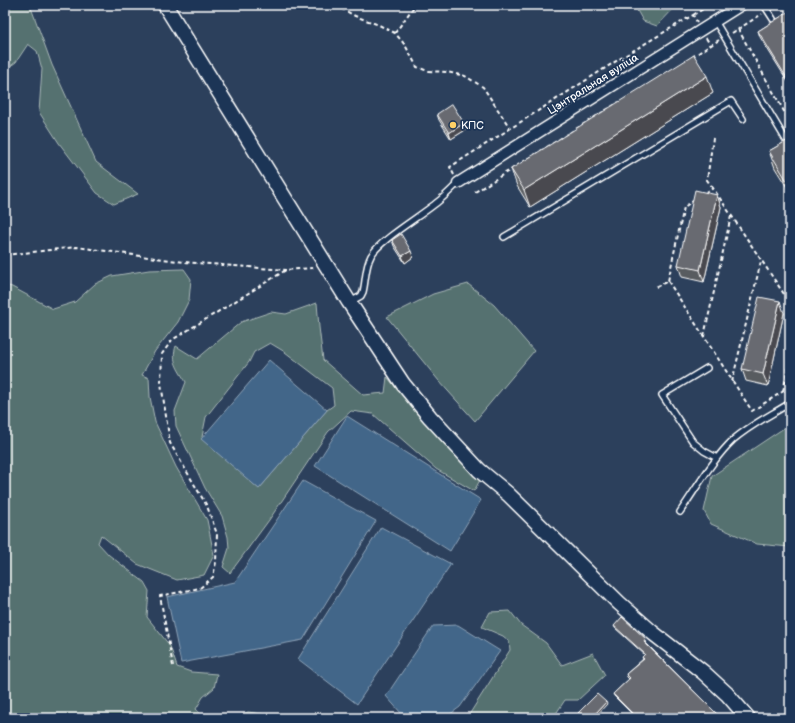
<svg xmlns="http://www.w3.org/2000/svg" width="795" height="723" font-family="'Balsamiq Sans',sans-serif">
	<style>
		.green { fill: #54716f; stroke: #aab8b7; fill-rule: evenodd }
		.water { fill: #426689; stroke: #8ea3b8 }
		.lines { fill: none; stroke-linecap: round; stroke-linejoin: round }
		.lane-casing { stroke: #fff; stroke-width: 8 }
		.street-casing { stroke: #fff; stroke-width: 13 }
		.secondary-casing { stroke: #fff; stroke-width: 17 }
		.path { stroke: #fff; stroke-width: 2; stroke-dasharray: 4 3; stroke-linecap: butt }
		.lane { stroke: #1d3557; stroke-width: 5 }
		.street { stroke: #1d3557; stroke-width: 10 }
		.secondary { stroke: #1d3557; stroke-width: 14 }
		.wall { fill: #595b61; stroke: #fff }
		.shaded-wall { fill: #494a4f; stroke: #fff }
		.building { fill: #686a71; stroke: #fff }
		.poi-dot { fill: #ffd166; stroke: #1d3557; stroke-width: 1.5 }
		.labels { text-anchor: middle; dominant-baseline: central; stroke-width: 3.5; stroke-linejoin: round; paint-order: stroke }
		.street-label { font-size: 11px; fill: #fff; stroke: #1d3557 }
		.poi-label { font-size: 11px; fill: #fff; stroke: #1d3557; text-anchor: start }
	</style>
	<rect width="100%" height="100%" fill="#2c405c"/>
	<filter id="ink" filterUnits="userSpaceOnUse"><feTurbulence type="fractalNoise" baseFrequency=".025" numOctaves="2"/><feDisplacementMap in="SourceGraphic" scale="8" xChannelSelector="R" yChannelSelector="G"/><feConvolveMatrix kernelMatrix="1 2 1 2 8 2 1 2 1" color-interpolation-filters="sRGB"/></filter>
	<g filter="url(#ink)">
		<!-- green -->
		<path class="green" d="M5,5H30L52,65L96,162L138,194L114,204L97,193L59,143L39,112L42,69L37,51L28,44L16,62L5,70Z
			M634,5H677L657,26L643,21Z
			M5,130H7V158H5Z
			M184,269L191,279L189,300L178,322L155,351L142,375L149,378L150,397L155,422L176,467L207,520L214,555L204,575L177,580L137,564L101,535L98,543L109,555L144,582L149,591L147,617L170,646L177,667L191,672L217,674L214,688L203,697L196,709L203,717L207,718H5V285L12,287L53,309L75,302L95,284L112,276L149,270Z
			M468,284L494,305L534,351L475,421L439,381L387,317L433,294Z
			M317,303L319,327L323,360L363,395L385,393L387,377L419,414L480,480L474,491L436,469L373,414L351,411L328,432L269,520L230,573L223,567L229,548L228,537L222,516L205,488L176,426L175,411L186,382C178,369 171,361 176,346L197,359L241,322L271,312L286,314ZM270,343L285,352L332,388L334,405L327,410L259,489L202,437L206,417L249,362L254,352Z
			M790,424V547L757,544L711,524L704,511L712,476Z
			M510,611L521,625L546,643L562,665L593,653L605,675L578,700H565L553,718H467L510,650L509,641L503,636L482,627L490,612Z
			M248,712L262,714L268,718H235Z"/>
		<!-- water -->
		<path class="water" d="M269,360L327,410L259,489L201,439Z
			M347,416L481,500L450,551L315,466Z
			M303,481L376,521L303,640L181,663L167,597L235,582Z
			M381,527L451,564L357,704L298,659Z
			M458,625L500,651L460,707L445,718H414L401,713L386,696L433,626Z"/>
		<g class="lines">
			<defs>
				<path id="lane" d="M764,5L773,19
					M715,21L789,145H790
					M504,237L731,101L743,119
					M350,302L361,296L363,292C366,280 365,267 371,256C379,240 424,214 440,200C446,195 452,189 458,183
					M707,368L662,395L693,442L704,451L717,458
					M680,512C696,489 713,459 733,440C750,425 771,415 790,403"/>
				<path id="street" d="M458,183L741,5"/>
				<path id="secondary" d="M165,5L349,302L403,384L430,417L479,470L508,494L619,603L653,633L703,672L727,694L748,718"/>
			</defs>
			<!-- lane casing -->
			<use href="#lane" class="lane-casing"/>
			<!-- street casing -->
			<use href="#street" class="street-casing"/>
			<!-- secondary casing -->
			<use href="#secondary" class="secondary-casing"/>
			<!-- path -->
			<path class="path" d="M302,5C313,10 321,9 332,5
				M335,5L355,16L379,25L395,33L405,45L417,67L428,71L447,72L465,76L483,87L510,128
				M693,15L710,5
				M738,29L790,122
				M395,33L415,5
				M732,33L762,14
				M706,38L711,46
				M692,57L719,40
				M454,175L450,167L621,58L693,15L697,22
				M713,188L707,180L713,138
				M475,192L619,102
				M705,193L713,188L790,303
				M5,255L77,247L184,262L286,270
				M668,281L752,411L790,387
				M656,287L668,281L684,207L693,201
				M704,336L731,216
				M732,382L761,261
				M783,391L790,361
				M173,666L160,596L200,588L213,577L216,562L217,534L207,506L170,443L161,383L162,354L172,340L286,270L314,268"/>
			<!-- lane -->
			<use href="#lane" class="lane"/>
			<!-- street -->
			<use href="#street" class="street"/>
			<!-- secondary -->
			<use href="#secondary" class="secondary"/>
		</g>
		<!-- wall -->
		<path class="wall" d="M790,11V85L760,37L758,31Z
			M713,93L530,207L517,186L511,169Z
			M437,114L464,123L467,129L451,139L439,120Z
			M790,139V192L775,168L769,151Z
			M717,195L721,207L704,282L682,277L678,265Z
			M392,240L413,257L405,263L394,246Z
			M784,313L768,386L746,381L742,369Z
			M614,626L647,642L646,643L717,714V716L716,718H636L614,696L613,694L629,679L627,677L626,674L643,659L642,657L645,655L615,628Z"/>
		<!-- shaded-wall -->
		<path class="shaded-wall" d="M707,76L713,93L530,207L524,190Z
			M464,123L467,129L451,139L449,133Z
			M717,195L721,207L704,282L700,270Z
			M411,251L413,257L405,263L402,256Z
			M780,301L784,313L768,386L763,374Z
			M606,702L607,704L596,716L595,714Z
			M717,714V716L716,718H713Z"/>
		<!-- building -->
		<path class="building" d="M790,11V83L758,31Z
			M694,55L707,76L524,190L511,169Z
			M452,104L464,123L449,133L437,114Z
			M790,139V186L769,151Z
			M695,190L717,195L700,270L678,265Z
			M401,234L411,251L402,256L392,240Z
			M759,297L780,301L763,374L742,369Z
			M622,617L646,639L644,642L717,714L713,718H702L699,715L697,718H637L613,694L630,678L626,674L644,659L642,657L645,654L614,626Z
			M597,694L606,702L595,714L600,718H584L578,713Z"/>
	</g>
	<!-- markers -->
	<circle class="poi-dot" cx="453" cy="125" r="4"/>
	<g class="labels">
		<!-- street labels -->
		<g class="street-label">
			<text transform="translate(593 84) rotate(-32)">Цэнтральная вуліца</text>
		</g>
		<!-- poi labels -->
		<g class="poi-label">
			<text x="461" y="125">КПС</text>
		</g>
	</g>
	<!-- margin -->
	<rect width="795" height="723" fill="none" stroke="#1d3557" stroke-width="20"/>
	<rect x="10" y="10" width="775" height="703" fill="none" stroke="#fff" stroke-width="1.5" filter="url(#ink)"/>
</svg>
